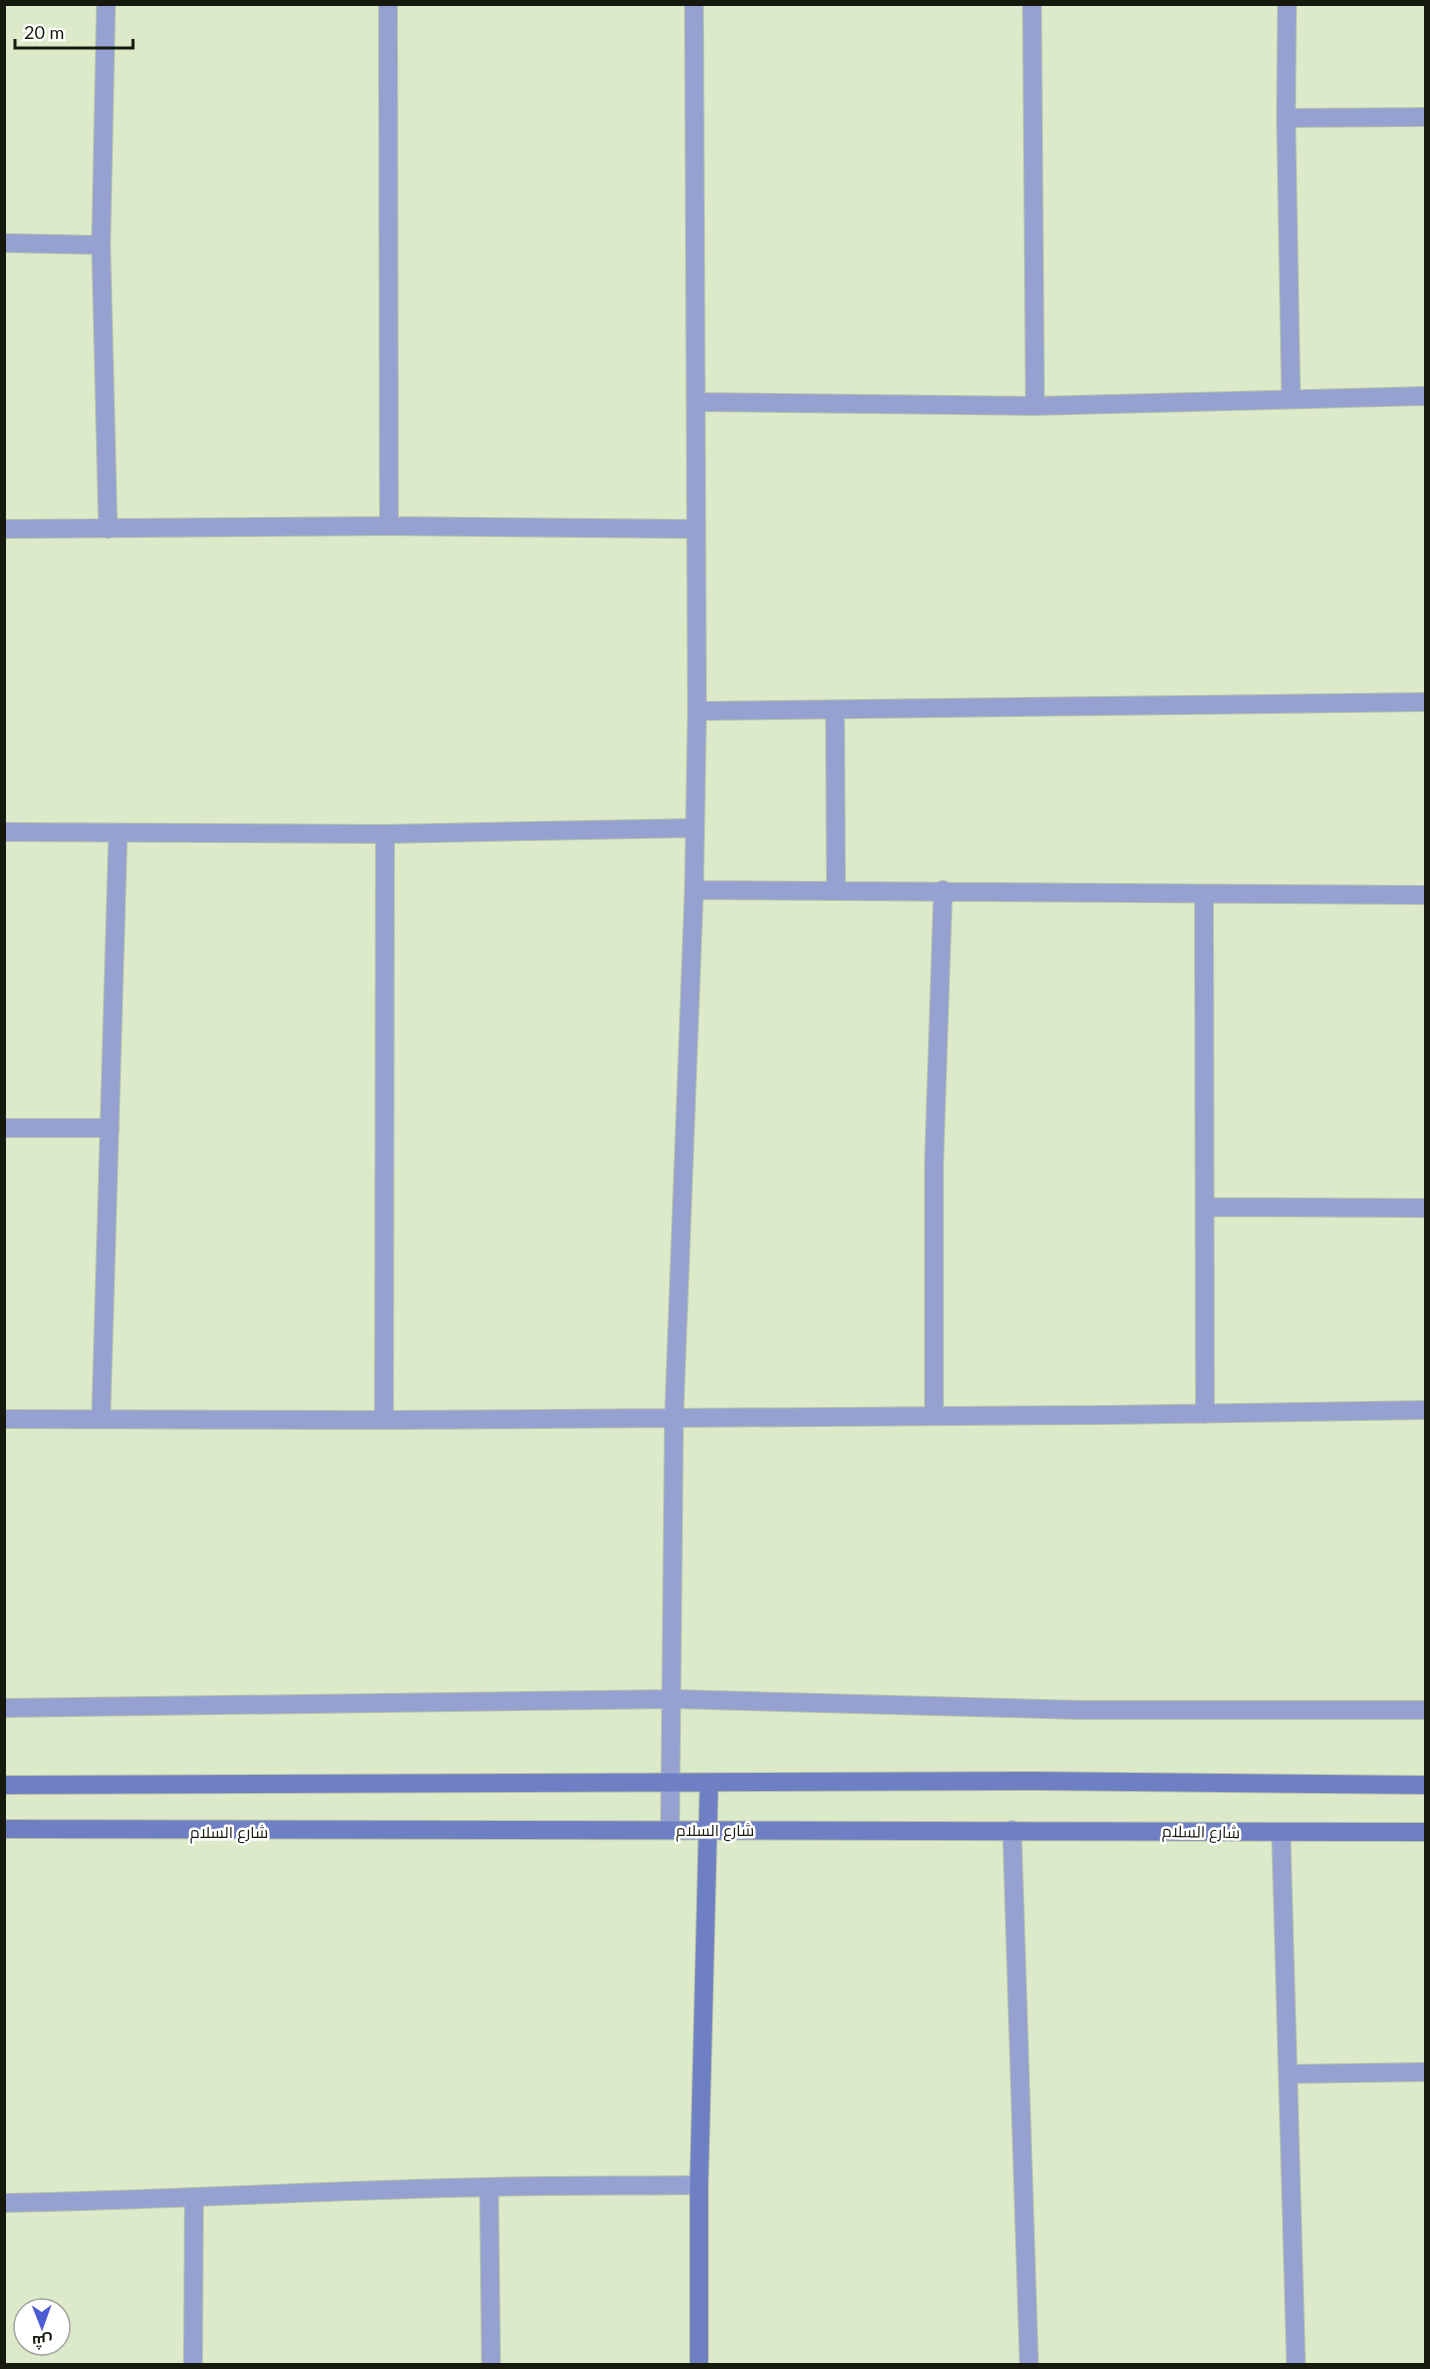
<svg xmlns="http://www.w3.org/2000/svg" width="1430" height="2369" font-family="Lato,Cairo,sans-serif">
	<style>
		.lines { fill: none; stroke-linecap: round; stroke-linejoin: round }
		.street-casing { stroke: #b9c4a8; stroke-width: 20 }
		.secondary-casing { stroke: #b9c4a8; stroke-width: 20 }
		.street { stroke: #95a1d1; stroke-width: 18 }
		.secondary { stroke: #6f7fc4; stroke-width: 18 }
		.labels { text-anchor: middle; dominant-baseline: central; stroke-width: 5; stroke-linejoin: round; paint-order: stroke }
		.street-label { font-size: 16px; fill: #15190e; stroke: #fff }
	</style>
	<rect width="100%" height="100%" fill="#ddeaca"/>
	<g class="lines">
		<defs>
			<path id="street" d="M106,4L101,245L108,529
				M388,4L389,526
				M1032,4L1035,406
				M1287,4L1286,118L1291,399
				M1286,118L1426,117
				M4,243L101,245
				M697,402L1035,406L1426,396
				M4,529L389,526L696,529
				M835,710L836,890
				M697,711L1426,702
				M4,832L385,834L695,828
				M694,890L1426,895
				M1204,895L1205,1414
				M4,1128H110
				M1205,1207L1426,1208
				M934,1414V1163L943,890
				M101,1418L118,833
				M4,1419L384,1420L1105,1415L1426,1410
				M384,1420L385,834
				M4,1708L673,1699L1080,1710H1426
				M670,1829L674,1417L694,890L697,711L694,4
				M1012,1830L1029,2364
				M1281,1832L1296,2364
				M1289,2074L1426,2072
				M489,2187L491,2364
				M4,2203C166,2200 328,2190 490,2187C559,2185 629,2186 699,2185
				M193,2364L194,2198"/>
			<path id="secondary" d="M4,1785L1039,1781L1426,1785
				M4,1829L1426,1832
				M699,2364V2185L709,1783"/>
		</defs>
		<!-- street casing -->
		<use href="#street" class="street-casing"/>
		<!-- secondary casing -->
		<use href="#secondary" class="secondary-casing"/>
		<!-- street -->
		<use href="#street" class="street"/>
		<!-- secondary -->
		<use href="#secondary" class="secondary"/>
	</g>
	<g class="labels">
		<!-- street labels -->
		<g class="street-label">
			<text x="715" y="1829">شارع السلام</text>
			<text x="229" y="1831">شارع السلام</text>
			<text transform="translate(1201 1831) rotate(1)">شارع السلام</text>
		</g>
	</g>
	<!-- border -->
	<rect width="1430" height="2369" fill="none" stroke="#15190e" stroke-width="12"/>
	<!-- north arrow -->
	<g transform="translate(42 2327) rotate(179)"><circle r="28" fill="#ffffff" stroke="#a1a39f" stroke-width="1.5"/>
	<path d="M0-4.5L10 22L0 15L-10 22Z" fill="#4d5cd1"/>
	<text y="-9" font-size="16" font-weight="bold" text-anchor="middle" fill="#15190e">ش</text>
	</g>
	<!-- scale -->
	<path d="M15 39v9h118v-9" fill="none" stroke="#15190e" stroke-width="3"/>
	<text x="24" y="39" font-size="18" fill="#15190e" stroke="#ffffff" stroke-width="4.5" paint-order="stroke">20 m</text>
</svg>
